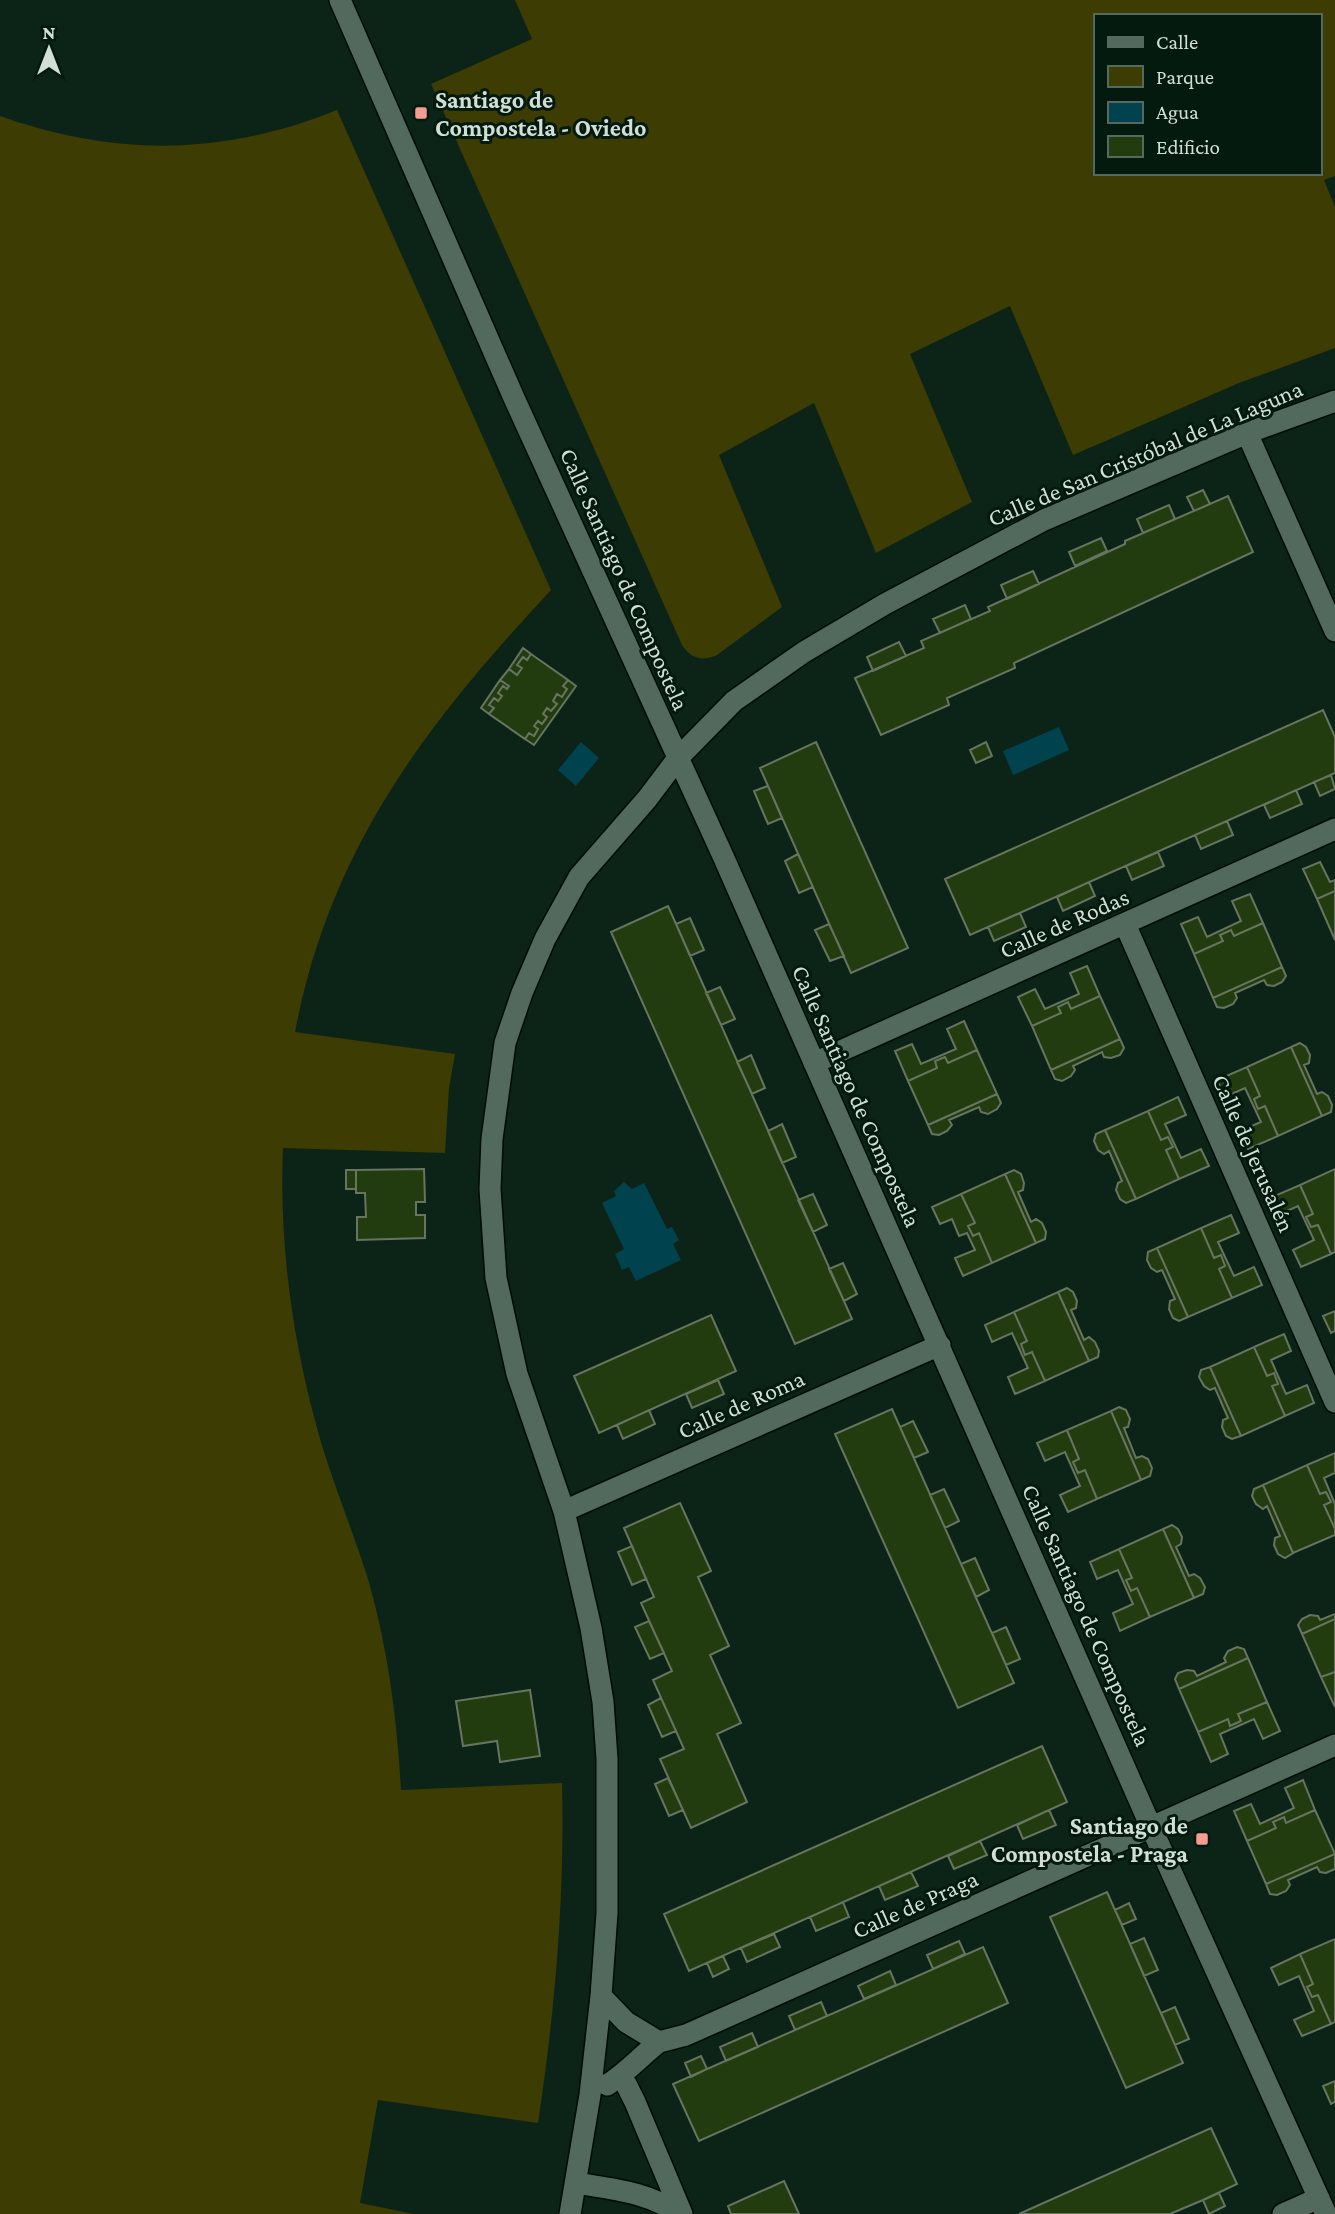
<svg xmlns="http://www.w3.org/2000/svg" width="1335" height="2214" font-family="'Crimson Pro',serif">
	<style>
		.green { fill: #3d3c02; fill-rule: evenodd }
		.water { fill: #00424e }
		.building { fill: #223c0f; stroke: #677560; stroke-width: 2 }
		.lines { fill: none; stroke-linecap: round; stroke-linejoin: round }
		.minor-casing { stroke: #000c04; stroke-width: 24 }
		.minor { stroke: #516a5d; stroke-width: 21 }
		.poi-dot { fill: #f59d90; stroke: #041a0f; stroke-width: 2.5 }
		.labels { text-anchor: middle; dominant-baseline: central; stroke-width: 6; stroke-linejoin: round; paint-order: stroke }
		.poi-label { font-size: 24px; font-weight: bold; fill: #d1dfd7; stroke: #041a0f; text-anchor: start }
		.street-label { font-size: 24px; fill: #d1dfd7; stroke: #041a0f }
	</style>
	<rect width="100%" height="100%" fill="#0c2318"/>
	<!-- green -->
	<path class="green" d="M515,0H1335V176L1324,180L1335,207V348L1239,383L1073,455L1010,306L910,354L972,502L876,553L814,403L719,455L782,607L717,655C702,662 690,658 682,645L431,84L532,39ZM1095,16H1319V173H1095Z
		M337,110L551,590C426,724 330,848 295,1032L455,1054L449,1088L445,1153L283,1148C279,1242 292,1337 317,1428C331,1479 352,1528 368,1579C388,1648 397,1719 401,1790L562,1783C565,1896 555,2011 538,2123L378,2100L360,2203L414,2214H0V116C116,157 223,156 337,110Z"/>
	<!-- water -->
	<path class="water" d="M1059,727L1069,750L1013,775L1003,751Z
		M581,742L599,758L576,786L558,770Z
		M624,1182L632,1189L644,1183L667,1229L672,1227L679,1240L673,1244L681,1260L636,1281L629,1267L622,1270L615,1254L624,1249L602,1203L616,1196L614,1191Z"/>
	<!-- building -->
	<path class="building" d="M1203,490L1210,504L1194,511L1187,497Z
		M1228,496L1253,552L1014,663L1015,668L947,698L949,705L881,735L855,678L924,648L921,641L990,611L988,607L1125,544V541Z
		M1169,505L1175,519L1143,533L1137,519Z
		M1101,538L1107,551L1075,566L1069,552Z
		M1033,571L1039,584L1007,599L1001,585Z
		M965,605L971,619L940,633L933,619Z
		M899,642L906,656L873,671L867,657Z
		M523,648L531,654L527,660L523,657L517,665L522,668L517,675L509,669Z
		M531,654L568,680L563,686L567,689L562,697L557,694L553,701L557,704L551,711L547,708L543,714L547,717L542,724L538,721L534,726L538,729L534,736L529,733L525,739L489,714L494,708L489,705L494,698L498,701L502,696L498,693L503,686L507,689L509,686L500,680L509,669L517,675L522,668L517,665L523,657L527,660Z
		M500,680L509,686L507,689L503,686L498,693L502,696L498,701L494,698L489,705L494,708L489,714L481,708Z
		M568,680L576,686L534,745L525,739L529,733L534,736L538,729L534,726L538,721L542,724L547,717L543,714L547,708L551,711L557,704L553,701L557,694L562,697L567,689L563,686Z
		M1323,710L1335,737V773L970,935L945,879Z
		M816,742L908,948L851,973L760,768Z
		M986,742L992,756L976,763L970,750Z
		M1331,775L1335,789L1320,796L1314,782Z
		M768,786L782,818L768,824L754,791Z
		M1296,790L1302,804L1270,818L1264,805Z
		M1227,821L1233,835L1201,849L1195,835Z
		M1158,852L1164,866L1132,880L1126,866Z
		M798,854L813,887L799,893L785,861Z
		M1320,862L1330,882L1335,880V891L1317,899L1303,869Z
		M1089,882L1095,896L1063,911L1057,897Z
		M1335,891V940L1317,899Z
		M1250,894L1263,923L1234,936L1231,930L1220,935L1223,941L1194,954L1181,924L1198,917L1207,937L1241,921L1232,901Z
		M668,906L852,1319L795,1344L611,932Z
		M1020,913L1026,927L994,941L988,927Z
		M690,918L704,950L690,956L676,924Z
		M1263,923L1282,967L1213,998L1194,954L1223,941L1220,935L1231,930L1234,936Z
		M829,924L844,956L830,961L815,930Z
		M1087,966L1100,996L1071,1009L1068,1002L1058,1007L1061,1013L1032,1026L1018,997L1035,989L1045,1009L1079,994L1070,973Z
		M1282,967L1286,976L1282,982L1274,986L1267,985L1264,980L1235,993L1237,998L1233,1004L1224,1008L1217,1007L1213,998Z
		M720,987L735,1019L721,1025L706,993Z
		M1100,996L1120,1039L1051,1070L1032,1026L1061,1013L1058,1007L1068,1002L1071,1009Z
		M964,1021L977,1050L948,1063L945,1057L935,1061L937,1068L908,1081L895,1051L912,1044L921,1064L956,1049L947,1029Z
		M1120,1039L1124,1048L1120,1055L1111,1058L1104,1057L1102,1052L1073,1066L1075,1070L1071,1076L1062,1081L1055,1079L1051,1070Z
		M1300,1043L1306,1047L1310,1055L1309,1063L1304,1065L1317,1094L1322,1092L1328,1096L1332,1105L1331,1112L1322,1116L1291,1047Z
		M1291,1047L1322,1116L1278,1136L1265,1106L1258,1109L1254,1099L1260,1096L1247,1067Z
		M977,1050L997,1094L928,1125L908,1081L937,1068L935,1061L945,1057L948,1063Z
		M751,1055L765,1088L752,1094L737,1062Z
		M1247,1067L1260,1096L1254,1099L1258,1109L1265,1106L1278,1136L1248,1149L1240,1131L1261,1122L1245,1088L1225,1097L1217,1080Z
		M997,1094L1001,1103L997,1109L988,1114L981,1112L979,1107L949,1120L952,1125L947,1131L939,1135L932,1134L928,1125Z
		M1178,1097L1186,1115L1165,1124L1181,1158L1201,1149L1209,1166L1179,1179L1166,1150L1173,1147L1168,1137L1161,1140L1148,1111Z
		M1148,1111L1161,1140L1168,1137L1173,1147L1166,1150L1179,1179L1136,1199L1105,1130Z
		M782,1124L796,1157L782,1163L768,1131Z
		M1105,1130L1136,1199L1126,1203L1120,1199L1116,1190L1118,1183L1122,1181L1109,1151L1104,1154L1098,1150L1094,1141L1096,1134Z
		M424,1169L425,1202H416V1215H425V1238L357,1240V1217H366L365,1193H356V1170Z
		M1335,1169V1252L1331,1254L1318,1225L1311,1227L1306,1217L1313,1214L1300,1185Z
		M346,1170H356V1189H346Z
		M1014,1170L1021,1174L1024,1183L1023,1190L1018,1192L1031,1222L1036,1219L1042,1223L1046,1232L1045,1239L1036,1243L1005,1174Z
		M1005,1174L1036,1243L992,1263L979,1233L973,1236L968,1226L975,1223L961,1194Z
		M1300,1185L1313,1214L1306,1217L1311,1227L1318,1225L1331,1254L1301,1267L1293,1250L1314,1240L1298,1206L1278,1215L1270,1198Z
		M813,1194L827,1225L813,1232L798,1200Z
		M961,1194L975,1223L968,1226L973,1236L979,1233L992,1263L963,1276L955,1258L975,1250L967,1233L959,1236L952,1219L940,1224L932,1207Z
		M1231,1215L1239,1233L1218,1242L1234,1276L1254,1267L1262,1285L1232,1298L1219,1269L1225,1266L1221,1255L1214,1258L1201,1228Z
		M1201,1228L1214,1258L1221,1255L1225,1266L1219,1269L1232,1298L1188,1317L1157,1248Z
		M1157,1248L1188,1317L1179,1321L1173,1318L1169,1309L1170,1301L1175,1299L1162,1270L1157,1272L1151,1268L1147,1260L1148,1252Z
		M843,1263L857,1294L844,1301L829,1269Z
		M1067,1288L1073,1292L1077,1301L1076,1308L1071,1310L1084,1340L1089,1337L1095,1342L1099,1351L1098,1357L1089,1361L1058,1292Z
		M1058,1292L1089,1361L1045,1381L1032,1352L1025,1355L1021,1344L1027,1341L1014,1312Z
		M1335,1311V1331L1331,1333L1323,1316Z
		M1014,1312L1027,1341L1021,1344L1025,1355L1032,1352L1045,1381L1015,1394L1008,1377L1028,1368L1012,1333L992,1342L985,1325Z
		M711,1315L736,1371L599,1433L574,1376Z
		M1284,1334L1291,1351L1271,1360L1286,1394L1307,1385L1314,1403L1285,1416L1272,1386L1278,1384L1274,1373L1267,1376L1254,1347Z
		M1254,1347L1267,1376L1274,1373L1278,1384L1272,1386L1285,1416L1241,1436L1210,1367Z
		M1210,1367L1241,1436L1232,1439L1226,1436L1222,1427L1223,1420L1228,1418L1215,1388L1210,1390L1204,1386L1199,1377L1201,1370Z
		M718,1380L724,1394L692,1408L686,1394Z
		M1119,1407L1126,1410L1130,1419L1128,1427L1124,1428L1136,1458L1142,1456L1148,1459L1152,1468L1150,1476L1141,1480L1111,1411Z
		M892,1409L1014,1683L958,1708L835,1434Z
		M649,1410L655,1424L623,1439L617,1425Z
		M1111,1411L1141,1480L1097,1499L1085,1470L1078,1473L1073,1462L1079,1459L1067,1430Z
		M913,1421L928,1452L914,1458L900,1427Z
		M1067,1430L1079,1459L1073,1462L1078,1473L1085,1470L1097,1499L1068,1512L1060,1495L1080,1486L1065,1452L1045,1461L1037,1443Z
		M1335,1453V1473L1324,1478L1335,1504V1529L1324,1505L1331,1502L1326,1492L1320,1494L1307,1465Z
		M1307,1465L1320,1494L1326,1492L1331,1502L1324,1505L1335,1529V1535L1293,1553L1263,1485Z
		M1263,1485L1293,1553L1285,1558L1278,1554L1274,1545L1275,1538L1280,1536L1267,1506L1263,1509L1256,1504L1252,1496L1254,1489Z
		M944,1489L959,1521L945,1528L930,1495Z
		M680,1503L711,1571L698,1577L729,1646L710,1655L741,1723L717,1734L747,1802L691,1828L660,1759L684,1749L653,1680L672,1671L641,1603L654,1597L624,1528Z
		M1172,1525L1178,1529L1182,1537L1181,1544L1176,1547L1189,1576L1194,1574L1200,1578L1205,1587L1203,1594L1194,1598L1163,1529Z
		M1163,1529L1194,1598L1150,1617L1137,1588L1131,1591L1126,1580L1132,1578L1119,1549Z
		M632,1546L646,1579L632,1585L618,1552Z
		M1119,1549L1132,1578L1126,1580L1131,1591L1137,1588L1150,1617L1120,1631L1113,1613L1133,1604L1118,1570L1097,1579L1090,1562Z
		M975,1558L989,1590L976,1597L961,1564Z
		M1335,1614V1619L1302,1634L1298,1625L1302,1619L1310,1615L1318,1616L1320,1620Z
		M1335,1619V1672L1321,1677L1302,1634Z
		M649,1621L664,1653L650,1659L635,1627Z
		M1006,1627L1020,1659L1006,1665L992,1633Z
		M1237,1647L1244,1649L1248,1658L1179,1689L1175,1679L1178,1673L1187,1670L1194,1671L1197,1676L1226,1662L1224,1658L1228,1651Z
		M1248,1658L1267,1702L1238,1714L1241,1721L1230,1726L1228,1719L1198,1732L1179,1689Z
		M1335,1672V1707L1321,1677Z
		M530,1690L540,1756L500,1762L497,1741L463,1746L456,1701Z
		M661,1698L676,1731L662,1737L648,1705Z
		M1267,1702L1280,1731L1263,1739L1254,1719L1220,1734L1228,1754L1211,1762L1198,1732L1228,1719L1230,1726L1241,1721L1238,1714Z
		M1042,1746L1067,1802L689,1971L664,1914Z
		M668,1778L683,1810L669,1816L655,1784Z
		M1303,1780L1315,1810L1286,1823L1284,1817L1273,1822L1276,1828L1247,1841L1234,1811L1251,1804L1260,1824L1294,1808L1285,1788Z
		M1049,1810L1056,1825L1023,1839L1017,1825Z
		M1315,1810L1335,1854L1266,1884L1247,1841L1276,1828L1273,1822L1284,1817L1286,1823Z
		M980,1841L987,1855L954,1869L948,1856Z
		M1335,1854V1869L1326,1873L1320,1872L1317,1867L1288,1880L1290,1885L1286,1891L1277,1895L1270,1894L1266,1884Z
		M911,1872L918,1886L885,1900L879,1886Z
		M1107,1892L1183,2063L1126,2088L1050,1917Z
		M843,1902L849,1917L816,1931L810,1917Z
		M1129,1903L1136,1919L1122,1925L1115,1910Z
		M774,1934L780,1947L747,1962L741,1948Z
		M1144,1938L1158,1970L1144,1976L1130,1944Z
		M1335,1939V2022L1331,2024L1318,1995L1312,1997L1307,1987L1313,1984L1300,1954Z
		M959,1941L965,1954L933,1969L927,1955Z
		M983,1947L1008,2003L699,2141L673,2084Z
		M1300,1954L1313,1984L1307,1987L1312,1997L1318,1995L1331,2024L1302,2036L1294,2020L1314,2011L1299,1976L1279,1985L1271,1968Z
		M723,1956L729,1969L713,1977L707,1963Z
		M890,1971L896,1985L864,1999L858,1986Z
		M821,2002L827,2016L795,2030L789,2016Z
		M1175,2007L1189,2039L1175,2045L1161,2013Z
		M752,2033L758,2047L726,2061L720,2047Z
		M701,2056L707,2069L691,2077L685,2063Z
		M1335,2081V2102L1331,2104L1323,2086Z
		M1211,2128L1237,2184L1203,2200L1170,2214H1019Z
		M784,2181L799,2214H731L728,2206Z
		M1219,2193L1225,2206L1209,2214L1203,2200Z"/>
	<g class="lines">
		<defs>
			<path id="minor" d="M340,0L514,398L723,856L1151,1827L1326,2214
				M1247,433L1335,631
				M1125,924L1335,1402
				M814,1063L1335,829
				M564,1511L940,1345
				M601,1996L626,2022L659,2042L686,2035L1335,1745
				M619,2078L626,2084L635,2102L682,2214
				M607,2085C626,2073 641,2056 659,2042
				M576,2183C612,2189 649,2192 679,2214
				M570,2214L590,2095L601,1996L607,1913V1759L603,1702L591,1628L564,1511L517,1374L496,1278L490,1189L492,1139L505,1043L522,993L545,939L579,877L647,799L678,758L734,701L804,652L885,604L1044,520L1247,433L1335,401
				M1283,2214L1319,2198"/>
		</defs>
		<!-- minor casing -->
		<use href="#minor" class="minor-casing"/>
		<!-- minor -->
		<use href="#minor" class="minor"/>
	</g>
	<!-- markers -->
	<g class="poi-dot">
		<rect x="414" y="106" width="14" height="14" rx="3.5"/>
		<rect x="1195" y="1832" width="14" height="14" rx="3.5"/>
	</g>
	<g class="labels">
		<!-- poi labels -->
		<g class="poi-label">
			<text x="435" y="99">Santiago de<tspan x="435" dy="28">Compostela - Oviedo</tspan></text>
			<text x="1188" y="1825" text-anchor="end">Santiago de<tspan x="1188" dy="28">Compostela - Praga</tspan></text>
		</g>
		<!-- street labels -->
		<g class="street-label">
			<text transform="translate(1145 453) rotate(-23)">Calle de San Cristóbal de La Laguna</text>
			<text transform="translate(625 579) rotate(66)">Calle Santiago de Compostela</text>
			<text transform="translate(1064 923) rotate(-24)">Calle de Rodas</text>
			<text transform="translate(857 1096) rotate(66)">Calle Santiago de Compostela</text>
			<text transform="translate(1254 1153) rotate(66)">Calle de Jerusalén</text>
			<text transform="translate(741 1404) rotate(-24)">Calle de Roma</text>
			<text transform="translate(1087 1615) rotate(66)">Calle Santiago de Compostela</text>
			<text transform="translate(915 1904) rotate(-24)">Calle de Praga</text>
		</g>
	</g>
	<!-- legend -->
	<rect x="1094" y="14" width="228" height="161" fill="#041a0f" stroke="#56695f" stroke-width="2"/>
	<rect x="1108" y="37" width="35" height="10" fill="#516a5d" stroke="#56695f" stroke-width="2"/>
	<text x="1156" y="49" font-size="21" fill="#d1dfd7">Calle</text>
	<rect x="1108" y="66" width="35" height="21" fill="#3d3c02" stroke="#56695f" stroke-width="2"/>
	<text x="1156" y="84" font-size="21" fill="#d1dfd7">Parque</text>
	<rect x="1108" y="102" width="35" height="21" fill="#00424e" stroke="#56695f" stroke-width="2"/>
	<text x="1156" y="119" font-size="21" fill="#d1dfd7">Agua</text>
	<rect x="1108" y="136" width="35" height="21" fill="#223c0f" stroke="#56695f" stroke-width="2"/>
	<text x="1156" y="154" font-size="21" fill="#d1dfd7">Edificio</text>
	<!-- north arrow -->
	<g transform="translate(49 49)" stroke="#041a0f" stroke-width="5" paint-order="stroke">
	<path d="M0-5L12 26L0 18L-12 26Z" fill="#d1dfd7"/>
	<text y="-10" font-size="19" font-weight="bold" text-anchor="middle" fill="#d1dfd7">N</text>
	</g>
</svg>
